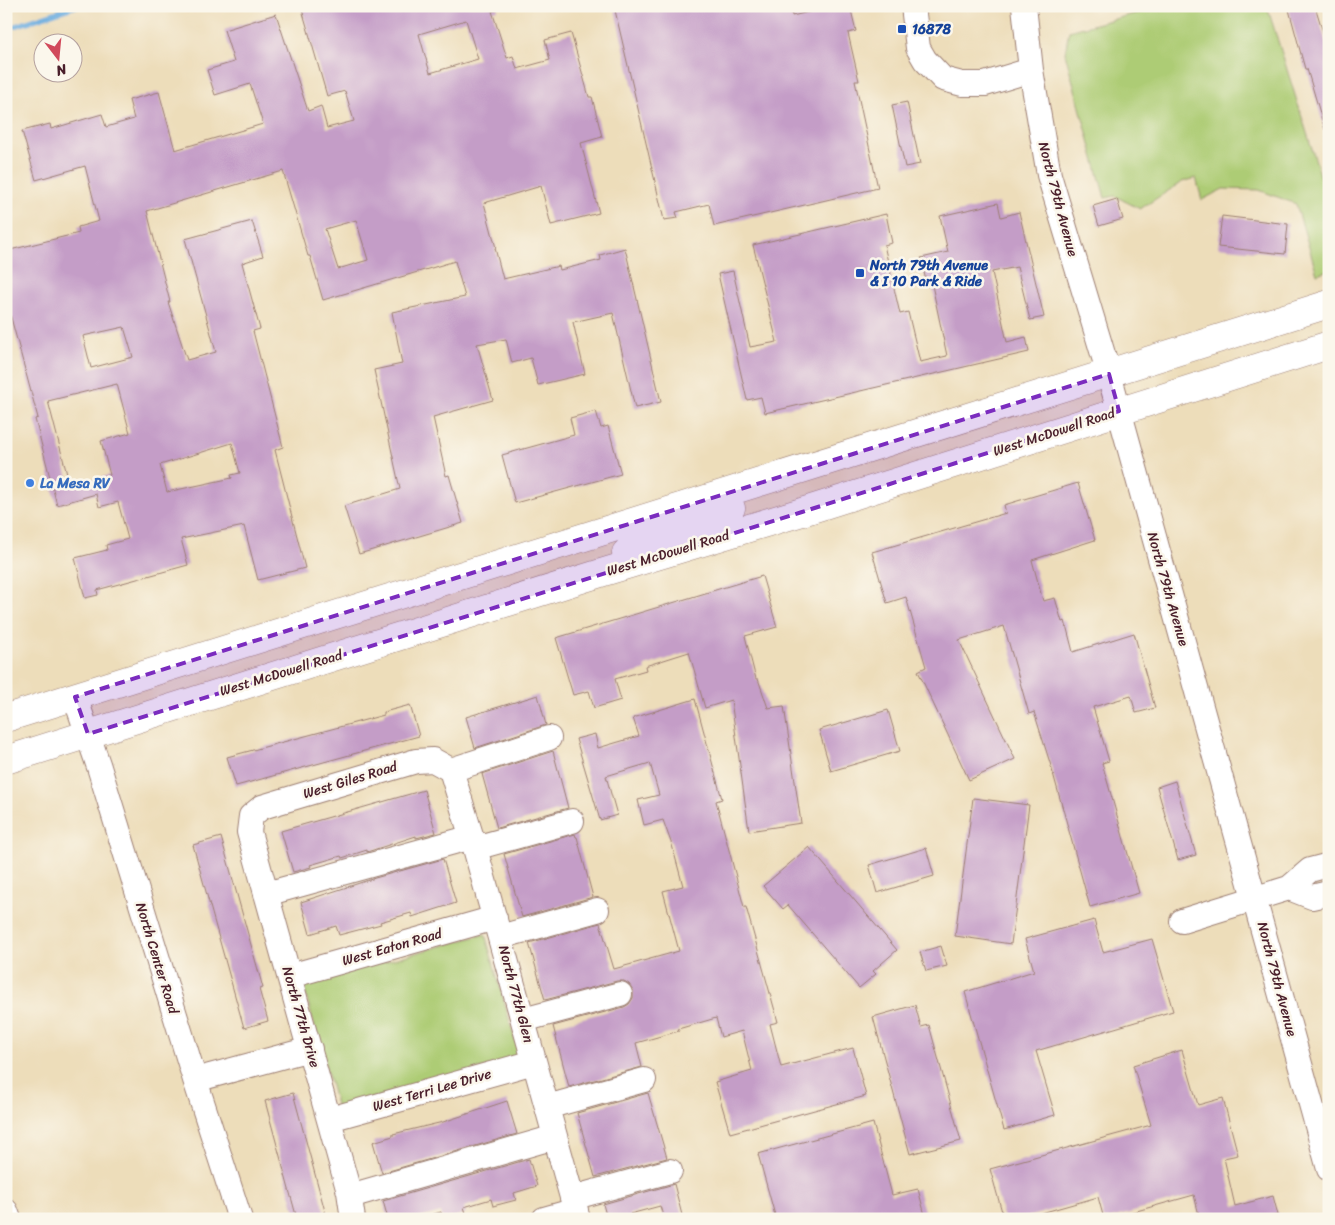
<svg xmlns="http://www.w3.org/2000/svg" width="1335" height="1225" font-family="Sriracha,sans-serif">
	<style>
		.green { fill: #adcc74; stroke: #7c7650 }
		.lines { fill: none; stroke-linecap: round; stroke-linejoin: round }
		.stream { stroke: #6bacdf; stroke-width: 5 }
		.building { fill: #c49dc7; fill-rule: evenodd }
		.minor-casing { stroke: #9c7e72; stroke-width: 26 }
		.major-casing { stroke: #9c7e72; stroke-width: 29 }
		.minor { stroke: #fff; stroke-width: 24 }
		.major { stroke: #fff; stroke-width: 28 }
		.marked { fill: #7b2cbf; fill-opacity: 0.2; stroke: #7b2cbf; stroke-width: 4; stroke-dasharray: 10 6; stroke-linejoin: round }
		.transit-dot { fill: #1a4fb4; stroke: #fbf7ec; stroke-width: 2 }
		.shop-dot { fill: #3f7fe0; stroke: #fbf7ec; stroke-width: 2 }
		.labels { text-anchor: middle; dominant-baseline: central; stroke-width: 5; stroke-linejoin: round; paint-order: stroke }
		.transit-label { font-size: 14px; font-weight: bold; fill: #164399; stroke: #fbf7ec; text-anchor: start }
		.street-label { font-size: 14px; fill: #4a1f2b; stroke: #fbf7ec }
		.shop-label { font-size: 14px; font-weight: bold; fill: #366cbe; stroke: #fbf7ec; text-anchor: start }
	</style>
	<rect width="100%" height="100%" fill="#fbf7ec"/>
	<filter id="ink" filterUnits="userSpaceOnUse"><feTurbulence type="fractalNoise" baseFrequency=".02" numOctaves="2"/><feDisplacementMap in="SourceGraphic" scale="10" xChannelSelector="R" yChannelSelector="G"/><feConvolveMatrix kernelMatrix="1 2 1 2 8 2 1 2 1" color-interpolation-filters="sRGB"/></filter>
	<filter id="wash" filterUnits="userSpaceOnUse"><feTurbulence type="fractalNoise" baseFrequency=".0096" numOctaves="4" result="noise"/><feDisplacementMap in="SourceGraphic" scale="20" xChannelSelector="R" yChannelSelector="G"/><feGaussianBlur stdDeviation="1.12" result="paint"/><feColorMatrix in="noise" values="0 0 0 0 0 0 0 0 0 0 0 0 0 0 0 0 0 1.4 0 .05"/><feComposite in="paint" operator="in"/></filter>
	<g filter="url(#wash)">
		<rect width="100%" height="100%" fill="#edddba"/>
		<!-- green -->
		<path class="green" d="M1164,6H1267L1329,203V270L1317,274L1296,204L1259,190L1223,189L1202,200L1196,178L1182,182L1140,209L1115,196L1105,198L1065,53L1069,31Z
			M485,934L520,1058L337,1108L303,984Z"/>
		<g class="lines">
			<!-- stream -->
			<path class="stream" d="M6,29L76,6"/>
		</g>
		<g id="blocks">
			<!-- building -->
			<path class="building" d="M301,6H401L402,12L420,6H497L498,10L492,11L507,58L513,56L517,69L550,60L545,40L571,33L589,97H592L602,137L581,143L599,213L551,225L541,186L484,203L496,248H495L503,279L559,266L560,270L601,260L600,255L625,248L661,402L635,408L613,313L573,322L585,374L538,385L531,358L512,363L506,339L477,344L493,400L433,417L446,476L449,475L463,523L359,554L344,506L400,489L374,370L402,364L392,312L465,297L455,261L323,300L310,256H308L283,171L147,211L170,302H168L187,360L216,352L185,239L252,221L263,256L242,263L260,329L253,331L283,447L275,450L305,568L258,580L244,526L181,539L188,565L97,590L98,595L85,598L75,558L107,550L106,545L128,539L118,502L99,507L96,494L57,505L35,419L38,418L6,299V251L79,233L78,227L99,221L85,166L36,180L22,131L50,124L51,129L102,114L106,127L134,119L129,100L159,92L175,150L263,124L250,84L215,95L207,70L234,62L224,30L276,14L308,111L321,106L327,128L354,121L345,91L327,96ZM466,20L478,59L430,73L419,34ZM356,220L368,260L338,269L325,229ZM124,327L133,357L91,368L83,336ZM117,384L130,433L101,441L110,475L70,486L48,401ZM232,443L240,473L231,475L232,478L167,492L160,465Z
				M614,6H791L792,16L834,6H850L856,31L848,33L859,81H855L878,188L714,226L709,204L676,212L678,218L664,220Z
				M1288,6H1315L1322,29L1329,53V130H1325L1307,69H1305Z
				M907,102L920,164L905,167L892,105Z
				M1117,199L1123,219L1099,226L1093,206Z
				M998,203L1001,217L1019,212L1044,317L1030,320L1017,267L992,272L1007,342L1026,337L1029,352L765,413L761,397L747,400L718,274L733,271L750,347L777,342L753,245L886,214L892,243L884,245L900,314L908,312L920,362L947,356L932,285L927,286L921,258L948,252L940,216Z
				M1222,216L1288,224L1285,254L1218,247Z
				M596,411L601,428L608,426L621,474L515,503L502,455L574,435L570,418Z
				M1078,483L1095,540L1032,560L1043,601L1055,598L1062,622L1065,621L1073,652L1134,633L1155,708L1136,713L1131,696L1093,707L1109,761L1102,763L1139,893L1090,907L1051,766L1034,712L1029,714L1004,626L959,640L1015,759L969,780L918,671L926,667L906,597L887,603L872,552L1006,513L1004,505Z
				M762,576L777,627L745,636L756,679H758L768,708L784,706L801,823L749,831L731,700L705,708L689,652L645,666L646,670L615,679L621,700L594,708L589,691L573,695L556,638Z
				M538,695L546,725L475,748L466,717Z
				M695,699L722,799L716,801L744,907H746L778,1022L770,1024L781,1067L853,1048L866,1096L730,1133L715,1082L752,1071L742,1031L721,1037L716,1018L678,1029L679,1031L636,1043L642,1067L569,1087L553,1026L624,1007L629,1004L633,998V990L629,984L624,981H617L545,1000L529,943L600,923L614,969L679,951L663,891L683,886L672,845L663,820L644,825L638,800L659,795L650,763L606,776L617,815L600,820L576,739L595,734L598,748L639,736L633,718Z
				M410,705L419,736L236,786L227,757L384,715V712Z
				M888,710L900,751L831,771L819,730Z
				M553,751L568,808L497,828L482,774Z
				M1175,781L1196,855L1178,860L1157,787Z
				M424,790L436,833L416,838V836L367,852V850L342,858L341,856L310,865L311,867L293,872L281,831Z
				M973,798L1029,805L1011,944L955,936Z
				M575,834L576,837H577L593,897L522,917L504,854Z
				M221,837L263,988L259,989L268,1021L244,1028L193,845Z
				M809,847L897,950L873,971L876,974L859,988L788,905L783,909L763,886Z
				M926,848L934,876L877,893L869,865Z
				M443,859L456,903L412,917L411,913L380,922L381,924L339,935L336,926L310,934L301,902L375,878Z
				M1094,920L1103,952L1152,939L1173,1011L1036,1051L1055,1115L1004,1130L965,992L1034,971L1025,939Z
				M941,946L947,966L926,971L920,952Z
				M915,1005L921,1027L929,1025L961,1141L910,1154L873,1017Z
				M1182,1050L1198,1105L1223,1098L1238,1155L1224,1158L1235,1206L1273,1196L1278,1215L1263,1219H1200L1194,1195L1108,1219H1104L1098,1197L1020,1219H1004L990,1169L1151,1125L1133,1065Z
				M293,1093L326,1215L312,1219H297L265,1101Z
				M648,1093L667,1158L595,1177L577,1113Z
				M507,1101L517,1134L382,1173L373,1142L393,1136V1134L443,1122Z
				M873,1123L892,1195L918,1189L926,1219H776L758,1154Z
				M529,1159L537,1186L514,1193L516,1200L493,1206L491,1199L464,1207L466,1213L447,1219H443L441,1212L416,1219H388L383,1201Z
				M674,1184L683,1219H664L660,1206L630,1214L631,1219H607L603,1204Z"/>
		</g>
	</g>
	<g filter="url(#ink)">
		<use href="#blocks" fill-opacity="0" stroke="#9c7e72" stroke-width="1"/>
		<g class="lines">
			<defs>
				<path id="minor" d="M913,6L918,48L925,60L943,79L962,84H985L1031,70
					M1024,6L1031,70L1049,175L1109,374L1329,1169
					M75,697L99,767L195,1080L240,1219
					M451,770L475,848L578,1219
					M451,770L549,738
					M475,848L572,821
					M1289,888L1312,897L1329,893
					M266,894L472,837
					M1182,921L1289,888L1310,870L1329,865
					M500,937L597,910
					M290,976L495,918
					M523,1020L620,994
					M195,1080L310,1049
					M547,1107L644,1080
					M330,1119L534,1062
					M350,1196L555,1137
					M572,1198L670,1171
					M6,1211L9,1219
					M353,1219L349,1192L249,832L251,816L262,807L416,761L433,760L451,770
					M544,1219L576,1210"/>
				<path id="major" d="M626,553L639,542L717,515L731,508
					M6,718L1329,304
					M6,760L604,572L802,512L1329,345"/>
			</defs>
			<!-- minor casing -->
			<use href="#minor" class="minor-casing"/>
			<!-- major casing -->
			<use href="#major" class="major-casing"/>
			<!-- minor -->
			<use href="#minor" class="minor"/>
			<!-- major -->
			<use href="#major" class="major"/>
		</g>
	</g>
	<!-- marked area -->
	<path class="marked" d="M1109,374L1119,411L802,512L88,734L75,697Z"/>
	<!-- markers -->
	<g class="transit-dot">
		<rect x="897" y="24" width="10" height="10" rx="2.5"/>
		<rect x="855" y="268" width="10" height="10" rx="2.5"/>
	</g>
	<circle class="shop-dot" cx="30" cy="483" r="5"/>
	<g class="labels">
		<!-- transit labels -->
		<g class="transit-label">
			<text x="912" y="29">16878</text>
			<text x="870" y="265">North 79th Avenue<tspan x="870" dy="16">&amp; I 10 Park &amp; Ride</tspan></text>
		</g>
		<!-- street labels -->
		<g class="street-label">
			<text transform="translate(1058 199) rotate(75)">North 79th Avenue</text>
			<text transform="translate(1054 432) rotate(-18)">West McDowell Road</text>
			<text transform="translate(668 553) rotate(-17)">West McDowell Road</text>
			<text transform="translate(1168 589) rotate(74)">North 79th Avenue</text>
			<text transform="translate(281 673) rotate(-17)">West McDowell Road</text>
			<text transform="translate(350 780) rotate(-17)">West Giles Road</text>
			<text transform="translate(392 947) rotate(-16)">West Eaton Road</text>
			<text transform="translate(157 958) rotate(73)">North Center Road</text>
			<text transform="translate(1277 979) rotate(75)">North 79th Avenue</text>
			<text transform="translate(516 994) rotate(75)">North 77th Glen</text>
			<text transform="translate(301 1017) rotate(74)">North 77th Drive</text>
			<text transform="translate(432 1090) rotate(-16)">West Terri Lee Drive</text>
		</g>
		<!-- shop labels -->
		<g class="shop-label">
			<text x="40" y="483">La Mesa RV</text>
		</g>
	</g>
	<!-- margin -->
	<rect width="1335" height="1225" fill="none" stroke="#fbf7ec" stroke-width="25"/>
	<!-- north arrow -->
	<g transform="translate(58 58) rotate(164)"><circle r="24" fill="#fbf7ec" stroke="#b4a19f"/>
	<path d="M0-4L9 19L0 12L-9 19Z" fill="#d1495b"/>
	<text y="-8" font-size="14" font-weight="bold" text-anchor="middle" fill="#4a1f2b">N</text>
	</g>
</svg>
